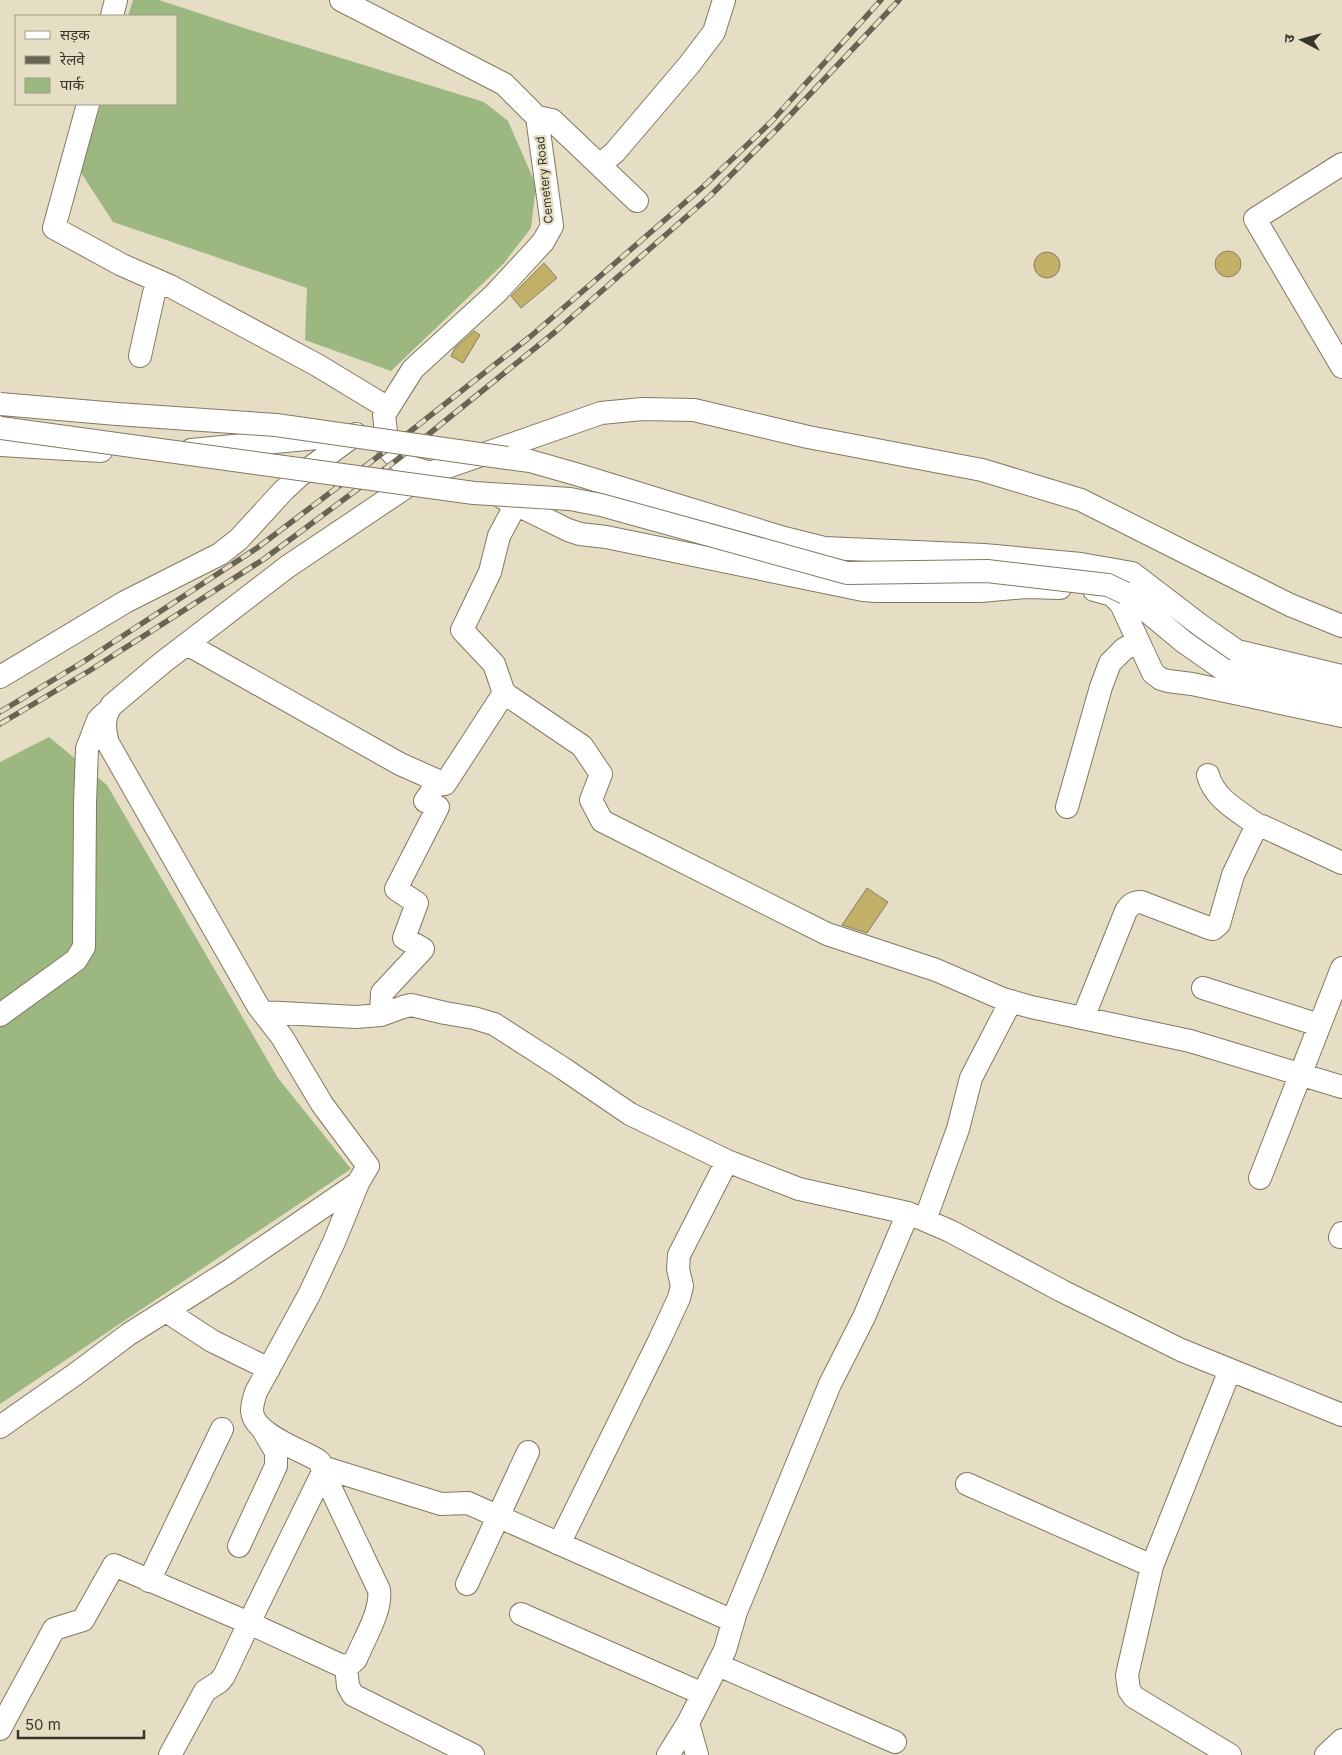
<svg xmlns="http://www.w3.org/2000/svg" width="1342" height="1755" font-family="Inter,'Noto Sans Devanagari',sans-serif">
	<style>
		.green { fill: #9cb780 }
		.building { fill: #c2af68; stroke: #868067 }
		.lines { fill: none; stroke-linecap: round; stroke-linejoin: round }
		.minor-casing { stroke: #807961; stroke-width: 24 }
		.minor { stroke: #fff; stroke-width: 22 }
		.rail-casing { stroke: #676455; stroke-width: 5.5 }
		.rail { stroke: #e6dec4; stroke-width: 4; stroke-dasharray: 11; stroke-linecap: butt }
		.minor-bridge-casing { stroke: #807961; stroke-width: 24; stroke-linecap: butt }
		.minor-bridge { stroke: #fff; stroke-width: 22 }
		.labels { text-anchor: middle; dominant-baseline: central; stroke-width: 4.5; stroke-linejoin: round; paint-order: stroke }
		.street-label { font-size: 12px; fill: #38362b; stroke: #e6dec4 }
	</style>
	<rect width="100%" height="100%" fill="#e6dec4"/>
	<!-- green -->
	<path class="green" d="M133,0H159L250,30L484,102L508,121L536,185L531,228L504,263L391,371L305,340L307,288L113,222L80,171L101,104H176V16H128Z
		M49,737L107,785L278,1078L351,1169L0,1404V762Z"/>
	<!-- building -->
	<path class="building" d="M1215 264a13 13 0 1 1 26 0a13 13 0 1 1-26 0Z
		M1034 265a13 13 0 1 1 26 0a13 13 0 1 1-26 0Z
		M544,263L557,278L521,308L511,296Z
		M474,331L480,335L463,363L451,356L455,348Z
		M867,888L888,902L867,933L842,925Z"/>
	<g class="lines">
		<defs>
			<path id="minor" d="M341,0L504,84L537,117L552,226L543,242L495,294L413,369L384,415L388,449L404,465L430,473
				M112,16L116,0
				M88,104L54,228L122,265L170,286L317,365L388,408
				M537,117L552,120L637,201
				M1342,164L1255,219L1342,367
				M600,165L615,152L689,65L714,32L724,0
				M140,356L154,293L158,287L164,285
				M0,445L101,451
				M191,450L328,437
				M507,458L530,461L579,475L784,538L824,548L984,555L1081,564L1132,573L1200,625L1237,651L1342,676
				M503,498L568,530L580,534L606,537L863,590L876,591H980L1026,587L1060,588
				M516,504L499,536L490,572L462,630L494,664L504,693L582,746L601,774L591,800L602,821L827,934L936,970L1003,999L1031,1007L1190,1041L1342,1087
				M1094,590L1112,595L1121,604L1153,673L1161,679L1168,681L1192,684L1342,716
				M1125,593L1184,642L1224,670L1342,696
				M187,644L400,764L445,784L504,693
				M0,677L125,602L220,554L239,539L283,491L299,476L356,434
				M1208,775C1214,799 1240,812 1259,826
				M1067,807L1101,687L1110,663L1124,649L1138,641
				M1203,988L1319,1025
				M263,1012L356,1017L381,1015L403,1007L411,1005L445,1013L474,1018L494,1024L564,1069L630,1114L727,1161L799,1189L908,1213L950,1231L1062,1291L1181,1350L1342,1415
				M0,1015L76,960L84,947L85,804L87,749L98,720L104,714
				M381,1015L382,993L423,949L404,938L417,903L396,889L438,807L425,801L439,781
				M1083,1018L1126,911C1130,905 1133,902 1141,902L1209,928L1213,929L1219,924L1233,875L1256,827L1262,826L1342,863
				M1260,1178L1342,968
				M925,1220L958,1129L971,1078L1011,1001
				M1340,1237L1342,1233
				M166,1311L212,1341L269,1369
				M0,1427L77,1373L129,1334L229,1271L358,1183L368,1166L322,1104L282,1037L258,1006L108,743C104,728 103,717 112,705L162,663L287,567L418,479L430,473L601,413L642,409L694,410L808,437L982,470L1081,500L1290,605L1342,626
				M322,1467L441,1504L468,1503L733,1621
				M967,1484L1152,1566L1230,1370
				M559,1544L660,1339L679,1298L682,1286L678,1269L679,1255L727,1161
				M239,1546L276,1466V1452L263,1430
				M1152,1566L1127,1675L1129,1690L1134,1697L1230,1755
				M149,1581L222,1429
				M467,1584L528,1452
				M521,1614L703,1694
				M718,1665L895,1742
				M346,1666L348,1686L353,1695L473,1755
				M688,1723L697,1755
				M0,1729L54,1629L83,1620L114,1565L249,1623L323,1472L320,1462L316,1459C298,1449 253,1433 252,1411C252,1405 254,1398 256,1392L309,1295L334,1242L358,1183
				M170,1755L205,1691L219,1682L224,1676L249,1623L340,1665C347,1666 351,1665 356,1659C364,1639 382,1611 379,1590L323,1472
				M668,1755L688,1723L725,1650L736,1612L830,1384L864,1317L908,1213
				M1326,1755L1342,1740"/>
		</defs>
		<!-- minor casing -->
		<use href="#minor" class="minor-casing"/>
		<!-- minor -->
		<use href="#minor" class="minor"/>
		<defs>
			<path id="rail" d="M0,712L83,662L257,548L388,449L531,336L704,186L771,122L881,0
				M0,724L89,671L264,559L398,459L555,332L710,196L778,128L899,0"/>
		</defs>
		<!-- rail casing -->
		<use href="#rail" class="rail-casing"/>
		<!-- rail -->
		<use href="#rail" class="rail"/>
		<defs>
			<path id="minor-bridge" d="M0,404L117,414L276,425L507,458
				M0,428L474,493L570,499L601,505L847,573L987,571L1108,585L1125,593"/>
		</defs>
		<!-- minor-bridge casing -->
		<use href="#minor-bridge" class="minor-bridge-casing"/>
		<!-- minor-bridge -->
		<use href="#minor-bridge" class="minor-bridge"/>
	</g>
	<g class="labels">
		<!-- street labels -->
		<g class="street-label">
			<text transform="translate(544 180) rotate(-96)">Cemetery Road</text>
		</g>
	</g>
	<!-- legend -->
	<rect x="15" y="15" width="162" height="90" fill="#e6dec4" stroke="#a09b87"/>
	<rect x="25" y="31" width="25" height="8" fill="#ffffff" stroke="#a09b87"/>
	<text x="60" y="40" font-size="15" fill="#38362b">सड़क</text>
	<rect x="25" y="56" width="25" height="8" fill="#676455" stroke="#a09b87"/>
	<text x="60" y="65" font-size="15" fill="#38362b">रेलवे</text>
	<rect x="25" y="78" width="25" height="15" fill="#9cb780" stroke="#a09b87"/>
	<text x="60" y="90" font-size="15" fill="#38362b">पार्क</text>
	<!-- north arrow -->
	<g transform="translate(1302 40) rotate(276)" stroke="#e6dec4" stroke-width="4" paint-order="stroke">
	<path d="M0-4L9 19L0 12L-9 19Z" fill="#38362b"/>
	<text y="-8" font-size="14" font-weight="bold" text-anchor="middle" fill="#38362b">उ</text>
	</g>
	<!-- scale -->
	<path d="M18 1730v8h126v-8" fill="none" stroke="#38362b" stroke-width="2.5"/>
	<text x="25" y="1730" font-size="15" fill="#38362b" stroke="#e6dec4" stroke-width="4" paint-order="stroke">50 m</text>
</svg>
